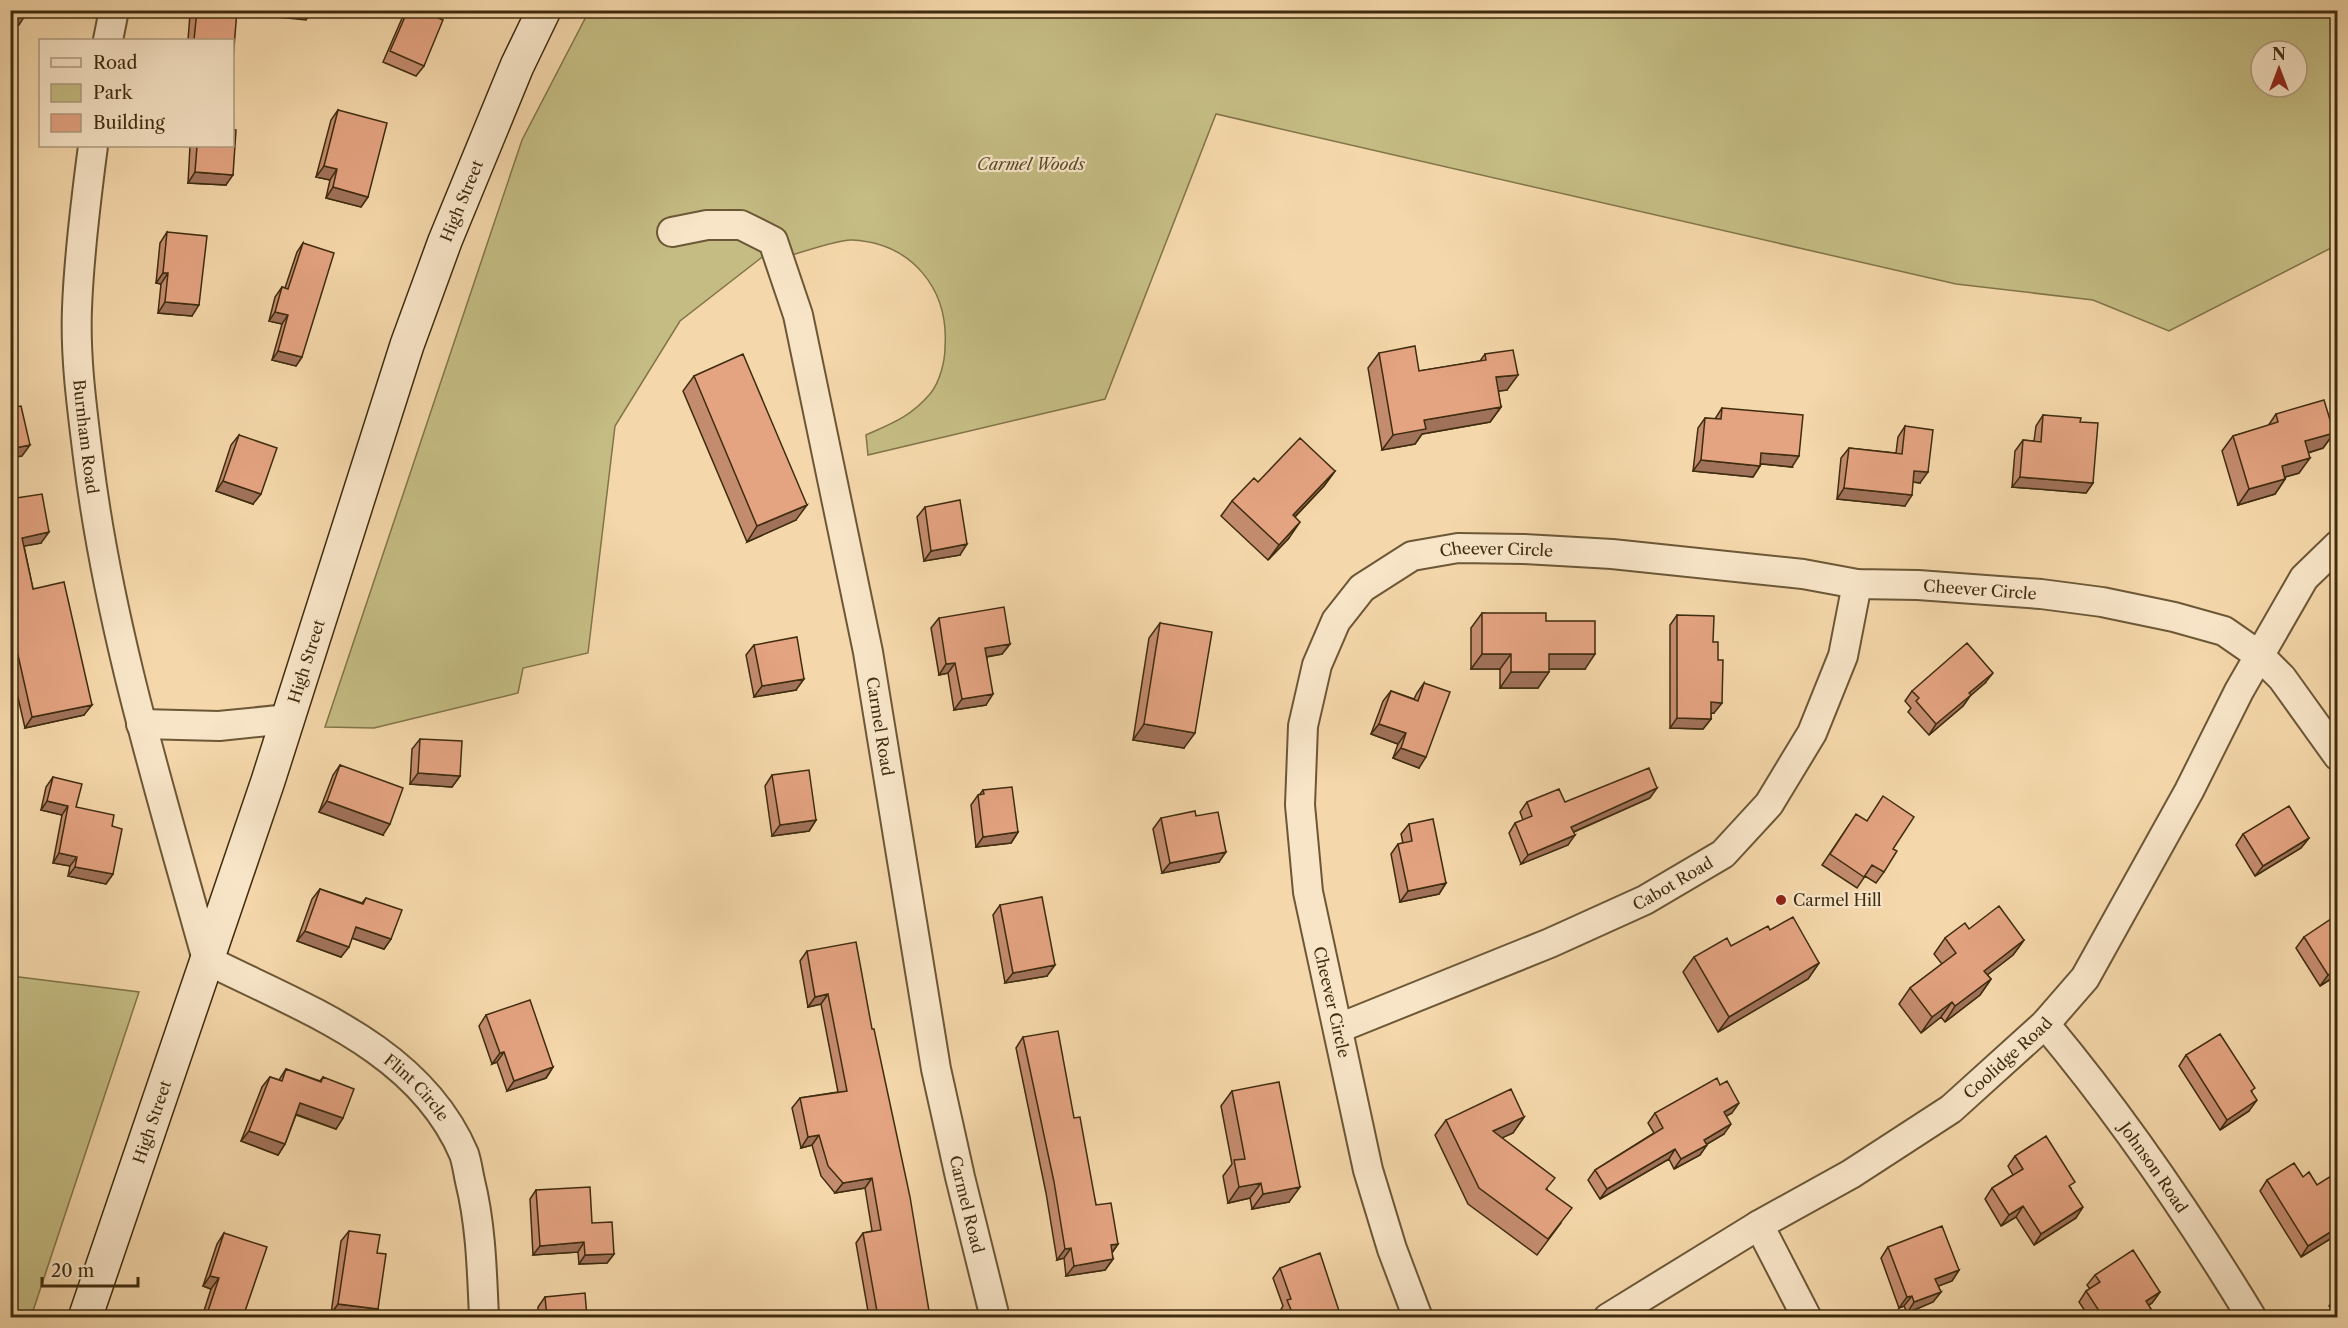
<svg xmlns="http://www.w3.org/2000/svg" width="2348" height="1328" font-family="'Libre Caslon Text',serif">
	<style>
		.green { fill: #c4bc83; stroke: #827449; stroke-width: 1.5; fill-rule: evenodd }
		.lines { fill: none; stroke-linecap: round; stroke-linejoin: round }
		.minor-casing { stroke: #6c5736; stroke-width: 32 }
		.secondary-casing { stroke: #3f2c0f; stroke-width: 36 }
		.minor { stroke: #f8e5c8; stroke-width: 28 }
		.secondary { stroke: #f8e5c8; stroke-width: 33 }
		.wall { fill: #c48c6f; stroke: #3f2c0f; stroke-width: 1.5 }
		.shaded-wall { fill: #a0725a; stroke: #3f2c0f; stroke-width: 1.5 }
		.building { fill: #e4a381; stroke: #3f2c0f; stroke-width: 1.5 }
		.poi-dot { fill: #8f2418; stroke: #f8e5c8; stroke-width: 2 }
		.labels { text-anchor: middle; dominant-baseline: central; stroke-width: 4.5; stroke-linejoin: round; paint-order: stroke }
		.park-label { font-size: 16px; font-style: italic; fill: #5a4926; stroke: #f8e5c8 }
		.street-label { font-size: 16px; fill: #3f2c0f; stroke: #f8e5c8 }
		.poi-label { font-size: 16px; fill: #3f2c0f; stroke: #f8e5c8; text-anchor: start }
	</style>
	<rect width="100%" height="100%" fill="#f4d7aa"/>
	<filter id="stains"><feTurbulence type="fractalNoise" baseFrequency=".00333" numOctaves="4"/><feColorMatrix values="0 0 0 0 .2 0 0 0 0 .09 0 0 0 0 .02 0 0 0 .5 -.17"/></filter>
	<radialGradient id="worn" r=".72"><stop offset=".6" stop-color="#630" stop-opacity="0"/><stop offset="1" stop-color="#630" stop-opacity=".3"/></radialGradient>
	<!-- green -->
	<path class="green" d="M589,11H2337V245L2169,331L2093,300L1956,284L1216,114L1105,399L868,455L866,435C893,423 910,417 930,394C940,382 945,361 945,347C949,289 912,243 852,240C838,239 790,256 773,261L770,251L680,321L615,426L588,653L523,668L518,693L374,728L325,727L522,140ZM2261,51H2297V87H2261Z
		M11,976L139,992L31,1317H11Z"/>
	<g class="lines">
		<defs>
			<g id="minor">
				<path d="M108,40L114,10"/>
				<path id="s1" d="M93,146C86,199 79,254 77,308C75,358 82,408 88,457C109,628 161,794 207,960C302,1008 419,1048 464,1154C467,1163 468,1172 470,1181C481,1225 482,1272 484,1318"/>
				<path id="s2" d="M672,232L707,225H741L773,241L798,315L868,652L936,1069L960,1177L995,1318"/>
				<path d="M141,724L219,726L288,719"/>
				<path id="s3" d="M2045,1024C2122,1116 2190,1216 2252,1318"/>
				<path id="s4" d="M1339,1028L1550,943L1645,900L1723,854L1769,804L1812,733L1843,656L1857,584"/>
				<path d="M1759,1225L1807,1318"/>
				<path id="s5" d="M1418,1318L1392,1249L1368,1170L1308,892L1300,805L1303,726L1317,665L1336,621L1362,588L1412,556L1458,548L1524,549L1612,554L1803,574L1857,584L1918,585L2041,594L2102,602L2174,617L2224,631L2260,656L2282,678L2338,756"/>
				<path id="s6" d="M1608,1318L1759,1225L1851,1174L1951,1109L2045,1024L2085,978L2189,791L2239,691L2304,578L2338,545"/>
			</g>
			<g id="secondary">
				<path id="s7" d="M85,1318L268,781L407,345L445,241L517,66L544,10"/>
			</g>
		</defs>
		<!-- minor casing -->
		<use href="#minor" class="minor-casing"/>
		<!-- secondary casing -->
		<use href="#secondary" class="secondary-casing"/>
		<!-- minor -->
		<use href="#minor" class="minor"/>
		<!-- secondary -->
		<use href="#secondary" class="secondary"/>
	</g>
	<!-- wall -->
	<path class="wall" d="M192,10H237L232,40H188L190,14Z
		M407,10H421L424,66L416,76L383,62L403,16Z
		M338,110L368,197L361,207L326,198L330,180L316,177L331,120Z
		M190,146H232L226,185L188,183Z
		M167,232L192,316L158,313L161,284L156,283L160,243Z
		M303,243L302,357L296,366L272,360L282,324L269,321L275,297L282,287L285,288L297,252Z
		M1379,353L1419,371L1480,361L1485,354L1507,390L1498,391L1501,407L1490,422L1422,434L1415,444L1382,450L1368,368Z
		M694,376L796,520L747,542L683,391Z
		M1722,408L1792,467L1761,464L1760,466L1753,477L1693,471L1698,428L1705,418L1715,419Z
		M2276,414L2334,433L2323,448L2308,453L2299,473L2285,477V479L2275,494L2238,505L2222,451L2233,436L2268,426Z
		M2043,415L2080,422L2093,483L2086,493L2012,487L2015,451L2023,440L2034,441L2036,426Z
		M1905,426L1920,483L1913,482L1905,506L1837,499L1841,458L1849,448L1896,453L1898,437Z
		M239,435L253,504L216,491L231,445Z
		M1335,471L1324,486L1295,517L1289,538L1268,560L1221,516L1232,501L1258,482Z
		M10,499L41,543L24,546L33,589L84,715L25,728L10,663Z
		M925,507L960,555L924,561L917,517Z
		M1482,613L1546,621L1585,669H1549L1538,688H1500V669H1471V628Z
		M1677,615L1713,642L1714,713H1711V719L1703,729L1670,728V625Z
		M939,618L1010,644L1002,654L987,657L986,705L954,710L948,673L939,675L931,628Z
		M1160,623L1184,748L1133,740L1149,638Z
		M754,645L796,690L754,697L746,655Z
		M1424,683L1419,768L1393,758L1398,744L1371,734L1383,701L1391,691L1414,699L1417,693Z
		M1985,683L1970,696L1963,706L1929,735L1908,712L1911,708L1905,701L1912,691Z
		M420,739L460,776L452,787L410,784L412,749Z
		M340,765L383,835L319,812L333,775Z
		M772,775L816,820L809,831L772,836L765,786Z
		M53,777L76,807L112,826L113,874L106,884L68,876L70,866L53,863L62,815L41,810L46,787Z
		M983,790L1018,832L1011,843L976,847L971,805L978,795L980,794Z
		M1650,798L1574,832L1568,845L1521,864L1509,833L1515,823L1523,820L1520,812L1527,802H1565Z
		M1196,816L1219,862L1162,873L1153,829L1161,818Z
		M1409,824L1446,883L1439,894L1400,902L1391,854L1398,844L1403,843L1401,834Z
		M1849,825L1893,849L1884,872L1876,883L1865,876L1857,888L1822,865Z
		M2243,834L2309,838L2301,848L2255,876L2236,845Z
		M320,889L362,903L366,898L391,939L384,949L352,938L341,957L297,941L312,899Z
		M1000,905L1047,976L1005,983L993,915Z
		M1969,929L2024,940L2013,955L1987,975L1991,979L1980,995L1945,1022L1941,1017L1921,1033L1899,1004L1910,988L1942,964L1934,954L1945,938Z
		M1770,930L1819,963L1808,979L1718,1032L1683,972L1694,957L1731,946Z
		M2304,937L2337,975L2320,986L2296,948Z
		M807,951L872,1029L930,1317H869L856,1243L863,1233L872,1231L865,1188L835,1193L821,1176L812,1145L801,1148L792,1108L800,1098L838,1092L821,1004L808,1007L800,961Z
		M486,1015L553,1067L546,1078L507,1091L497,1062L492,1064L479,1026Z
		M1023,1037L1074,1118L1096,1205L1118,1244L1112,1253L1113,1259L1105,1270L1066,1276L1064,1258L1057,1260L1046,1193L1016,1048Z
		M2186,1055L2252,1092L2249,1111L2220,1130L2179,1066Z
		M286,1069L320,1081L323,1077L343,1118L336,1129L296,1115L285,1144L278,1155L241,1141L262,1087L270,1077L279,1080Z
		M1232,1091L1289,1202L1252,1209L1250,1198L1228,1203L1223,1176L1232,1164L1221,1106Z
		M1655,1113H1732L1726,1116L1724,1134L1707,1144L1700,1155L1674,1169L1669,1159L1600,1199L1588,1180L1595,1170L1654,1133L1648,1123Z
		M1524,1117L1513,1133L1501,1138L1547,1189L1561,1223L1537,1255L1468,1204L1435,1135L1446,1120Z
		M2015,1156L2071,1188L2076,1218L2034,1245L2016,1217L2001,1226L1985,1199L1992,1188L2013,1175L2008,1166Z
		M2303,1177L2317,1185L2335,1236L2301,1257L2260,1191L2267,1180Z
		M536,1190L592,1223L614,1254L607,1263L579,1264L578,1252L533,1255L530,1199Z
		M349,1231L377,1253L331,1314L341,1241Z
		M224,1233L243,1317H202L211,1289L203,1286L217,1244Z
		M1888,1247L1959,1270L1952,1281L1938,1286L1941,1292L1933,1302L1907,1313L1904,1306L1899,1308L1881,1258Z
		M1280,1268L1341,1317H1282L1280,1311L1283,1306L1273,1278Z
		M2095,1275L2160,1292L2152,1303L2148,1306L2156,1317H2089L2079,1302L2086,1291L2090,1289L2087,1285Z
		M2337,1294V1317L2329,1306Z
		M545,1297L587,1317H538V1307Z"/>
	<!-- shaded-wall -->
	<path class="shaded-wall" d="M271,10H312L306,20L267,16Z
		M10,13L26,14L19,25L10,24Z
		M324,166L337,169L330,180L316,177Z
		M195,172L233,175L226,185L188,183Z
		M333,187L368,197L361,207L326,198Z
		M163,273H168L161,284L156,283Z
		M165,302L199,305L192,316L158,313Z
		M275,312L288,315L282,324L269,321Z
		M278,351L302,357L296,366L272,360Z
		M1518,375L1507,390L1485,393L1496,377Z
		M1501,407L1490,422L1422,434L1415,444L1382,450L1393,435L1424,420Z
		M2334,433L2323,448L2294,457L2305,441Z
		M30,445L22,456L10,458V449Z
		M1761,453L1799,456L1792,467L1754,463Z
		M2310,458L2299,473L2271,481L2282,466Z
		M1701,460L1760,466L1753,477L1693,471Z
		M1335,471L1324,486L1282,530L1293,515Z
		M1914,471L1928,472L1920,483L1907,481Z
		M2020,477L2093,483L2086,493L2012,487Z
		M2285,479L2275,494L2238,505L2249,489Z
		M223,481L261,494L253,504L216,491Z
		M1844,488L1912,495L1905,506L1837,499Z
		M807,505L796,520L747,542L757,526Z
		M1300,522L1289,538L1268,560L1279,545Z
		M49,532L41,543L14,548L22,538Z
		M967,544L960,555L924,561L931,551Z
		M1010,644L1002,654L978,658L985,648Z
		M1482,654H1511L1500,669H1471Z
		M1549,654H1595L1585,669H1538Z
		M955,663L948,673L939,675L946,664Z
		M1511,672H1549L1538,688H1500Z
		M1993,673L1985,683L1970,696L1963,706L1929,735L1936,724L1969,693Z
		M804,679L796,690L754,697L762,686Z
		M993,694L986,705L954,710L962,699Z
		M1711,702L1722,703L1714,713H1703Z
		M92,705L84,715L25,728L32,717Z
		M1677,718L1711,719L1703,729L1670,728Z
		M1144,724L1195,733L1184,748L1133,740Z
		M1379,724L1406,733L1398,744L1371,734Z
		M1401,748L1426,757L1419,768L1393,758Z
		M418,773L460,776L452,787L410,784Z
		M1657,788L1650,798L1564,836L1571,827Z
		M47,801L68,806L62,815L41,810Z
		M327,801L390,824L383,835L319,812Z
		M816,820L809,831L772,836L780,825Z
		M1018,832L1011,843L976,847L983,837Z
		M1575,835L1568,845L1521,864L1528,855Z
		M2309,838L2301,848L2255,876L2263,866Z
		M1226,852L1219,862L1162,873L1170,863Z
		M59,853L77,857L70,866L53,863Z
		M75,867L113,874L106,884L68,876Z
		M1446,883L1439,894L1400,902L1408,891Z
		M356,927L391,939L384,949L349,937Z
		M305,931L349,947L341,957L297,941Z
		M2024,940L2013,955L1973,986L1984,971Z
		M1819,963L1808,979L1718,1032L1729,1017Z
		M1055,965L1047,976L1005,983L1013,973Z
		M2337,969V975L2320,986L2328,975Z
		M1991,979L1980,995L1945,1022L1955,1006Z
		M828,994L821,1004L808,1007L815,997Z
		M1952,1002L1941,1017L1921,1033L1932,1017Z
		M504,1052L497,1062L492,1064L500,1053Z
		M553,1067L546,1078L507,1091L514,1081Z
		M2257,1100L2249,1111L2220,1130L2227,1120Z
		M300,1103L343,1118L336,1129L293,1113Z
		M1739,1103L1732,1113L1717,1121L1724,1112Z
		M1524,1117L1513,1133L1482,1147L1493,1131Z
		M1731,1124L1724,1134L1697,1150L1704,1140Z
		M249,1131L285,1144L278,1155L241,1141Z
		M819,1135L812,1145L801,1148L808,1137Z
		M1707,1145L1700,1155L1674,1169L1681,1159Z
		M1675,1149L1669,1159L1600,1199L1607,1189Z
		M872,1178L865,1188L835,1193L843,1183Z
		M1261,1183L1250,1198L1228,1203L1239,1187Z
		M1300,1187L1289,1202L1252,1209L1263,1194Z
		M2023,1206L2016,1217L2001,1226L2009,1215Z
		M2083,1207L2076,1218L2034,1245L2041,1234Z
		M2337,1228V1233L2335,1236L2301,1257L2308,1246Z
		M584,1242L578,1252L533,1255L540,1246Z
		M1118,1244L1110,1255L1111,1245Z
		M1071,1248L1064,1258L1057,1260L1065,1249Z
		M614,1254L607,1263L579,1264L585,1255Z
		M1113,1259L1105,1270L1066,1276L1074,1266Z
		M1959,1270L1952,1281L1928,1290L1935,1279Z
		M210,1276L219,1278L211,1289L203,1286Z
		M1941,1292L1933,1302L1907,1313L1914,1302Z
		M2160,1292L2152,1303L2138,1312L2146,1301Z
		M1912,1296L1904,1306L1899,1308L1907,1297Z
		M338,1304L378,1309L372,1317H355L331,1314Z"/>
	<!-- building -->
	<path class="building" d="M10,10H26V14L10,13Z
		M197,10H237L233,60L232,40H194Z
		M408,10H421L443,20L424,66L390,51Z
		M338,110L387,123L368,197L333,187L337,169L324,166Z
		M232,129L236,130L233,175L195,172L197,146H232Z
		M167,232L207,236L199,305L165,302L168,273H163Z
		M303,243L334,253L302,357L278,351L288,315L275,312L282,287L288,289Z
		M1415,346L1419,371L1486,360L1485,354L1513,350L1518,375L1496,377L1501,407L1424,420L1426,429L1393,435L1379,353Z
		M743,354L807,505L757,526L694,376Z
		M2324,400L2334,433L2305,441L2310,458L2282,466L2285,479L2249,489L2233,436L2278,422L2276,414Z
		M21,406L30,445L10,449V408Z
		M1722,408L1803,415L1799,456L1761,453L1760,466L1701,460L1705,418L1721,419Z
		M2043,415L2081,418L2080,422L2098,423L2093,483L2020,477L2023,440L2041,442Z
		M1905,426L1933,430L1928,472L1914,471L1912,495L1844,488L1849,448L1902,454Z
		M239,435L277,448L261,494L223,481Z
		M1300,438L1335,471L1293,515L1300,522L1279,545L1232,501L1254,478L1258,482Z
		M42,494L49,532L22,538L33,589L64,582L92,705L32,717L10,620V499Z
		M960,500L967,544L931,551L925,507Z
		M1004,607L1010,644L985,648L993,694L962,699L955,663L946,664L939,618Z
		M1482,613H1546V621H1595V654H1549V672H1511V654H1482Z
		M1677,615L1714,616L1713,642H1718V660H1723L1722,703L1711,702V719L1677,718Z
		M1160,623L1212,632L1195,733L1144,724Z
		M797,637L804,679L762,686L754,645Z
		M1967,643L1993,673L1969,693L1971,695L1936,724L1916,701L1919,698L1912,691Z
		M1424,683L1450,692L1426,757L1401,748L1406,733L1379,724L1391,691L1418,701Z
		M420,739L462,741L460,776L418,773Z
		M340,765L403,788L390,824L327,801Z
		M1649,768L1657,788L1571,827L1575,835L1528,855L1515,823L1532,816L1527,802L1559,789L1565,802Z
		M809,770L816,820L780,825L772,775Z
		M53,777L82,784L76,807L114,815L112,826L122,829L113,874L75,867L77,857L59,853L68,806L47,801Z
		M1012,787L1018,832L983,837L978,795L984,794L983,790Z
		M1883,796L1914,817L1893,849L1897,851L1884,872L1872,865L1864,877L1830,854L1856,814L1867,821Z
		M2289,806L2309,838L2263,866L2243,834Z
		M1195,811L1196,816L1218,812L1226,852L1170,863L1161,818Z
		M1433,819L1446,883L1408,891L1398,844L1412,841L1409,824Z
		M320,889L363,904L366,898L402,910L391,939L356,927L349,947L305,931Z
		M1042,897L1055,965L1013,973L1000,905Z
		M1999,906L2024,940L1984,971L1991,979L1955,1006L1952,1002L1932,1017L1910,988L1956,953L1945,938L1965,923L1969,929Z
		M2337,915V969L2328,975L2304,937Z
		M1793,917L1819,963L1729,1017L1694,957L1727,938L1731,946L1768,926L1770,930Z
		M856,942L872,1029H874L910,1197L930,1317H878L863,1233L881,1230L872,1178L843,1183L828,1166L819,1135L808,1137L800,1098L847,1091L828,994L815,997L807,951Z
		M530,1000L553,1067L514,1081L504,1052L500,1053L486,1015Z
		M1058,1031L1074,1118L1080,1117L1096,1205L1111,1203L1118,1244L1111,1245L1113,1259L1074,1266L1071,1248L1065,1249L1054,1182L1023,1037Z
		M2220,1034L2255,1088L2251,1091L2257,1100L2227,1120L2186,1055Z
		M286,1069L321,1082L323,1077L354,1089L343,1118L300,1103L285,1144L249,1131L270,1077L282,1081Z
		M1717,1078L1720,1085L1727,1081L1739,1103L1724,1112L1731,1124L1704,1140L1707,1145L1681,1159L1675,1149L1607,1189L1595,1170L1663,1128L1655,1113Z
		M1279,1082L1300,1187L1263,1194L1261,1183L1239,1187L1234,1160L1245,1159L1232,1091Z
		M1511,1089L1524,1117L1493,1131L1555,1178L1546,1189L1572,1208L1548,1239L1479,1188L1446,1120Z
		M2046,1136L2075,1182L2069,1186L2083,1207L2041,1234L2023,1206L2009,1215L1992,1188L2023,1169L2015,1156Z
		M2294,1163L2303,1177L2309,1172L2317,1185L2331,1176L2337,1186V1215L2336,1216L2337,1218V1228L2308,1246L2267,1180Z
		M590,1187L592,1223L612,1222L614,1254L585,1255L584,1242L540,1246L536,1190Z
		M1942,1226L1959,1270L1935,1279L1941,1292L1914,1302L1912,1296L1907,1297L1888,1247Z
		M349,1231L380,1235L377,1253L386,1254L378,1309L338,1304Z
		M224,1233L267,1247L243,1317H206L219,1278L210,1276Z
		M2133,1250L2160,1292L2146,1301L2156,1317H2103L2086,1291L2100,1282L2095,1275Z
		M1320,1253L1341,1317H1294L1287,1300L1291,1299L1280,1268Z
		M585,1293L587,1317H547L545,1297Z"/>
	<!-- markers -->
	<circle class="poi-dot" cx="1781" cy="900" r="6"/>
	<g class="labels">
		<!-- park labels -->
		<g class="park-label">
			<text x="1031" y="164">Carmel Woods</text>
		</g>
		<!-- street labels -->
		<g class="street-label">
			<text stroke="none"><textPath href="#s7" startOffset="1179">High Street</textPath></text>
			<text stroke="none"><textPath href="#s1" startOffset="292">Burnham Road</textPath></text>
			<text stroke="none"><textPath href="#s5" startOffset="904">Cheever Circle</textPath></text>
			<text stroke="none"><textPath href="#s5" startOffset="1390">Cheever Circle</textPath></text>
			<text stroke="none"><textPath href="#s7" startOffset="693">High Street</textPath></text>
			<text stroke="none"><textPath href="#s2" startOffset="603">Carmel Road</textPath></text>
			<text stroke="none"><textPath href="#s4" startOffset="364">Cabot Road</textPath></text>
			<text transform="translate(1332 1002) rotate(77)">Cheever Circle</text>
			<text stroke="none"><textPath href="#s6" startOffset="478">Coolidge Road</textPath></text>
			<text stroke="none"><textPath href="#s1" startOffset="1077">Flint Circle</textPath></text>
			<text stroke="none"><textPath href="#s7" startOffset="207">High Street</textPath></text>
			<text stroke="none"><textPath href="#s3" startOffset="180">Johnson Road</textPath></text>
			<text stroke="none"><textPath href="#s2" startOffset="1089">Carmel Road</textPath></text>
		</g>
		<!-- poi labels -->
		<g class="poi-label">
			<text x="1793" y="900">Carmel Hill</text>
		</g>
	</g>
	<!-- margin -->
	<rect width="2348" height="1328" fill="none" stroke="#f4d7aa" stroke-width="36"/>
	<rect x="12" y="12" width="2324" height="1304" fill="none" stroke="#3f2c0f" stroke-width="3"/>
	<rect x="18" y="18" width="2312" height="1292" fill="none" stroke="#3f2c0f" stroke-width="1.5"/>
	<!-- legend -->
	<rect x="39" y="39" width="195" height="108" fill="#f8e5c8" stroke="#ae9b7e" stroke-width="1.5"/>
	<rect x="51" y="58" width="30" height="9" fill="#f8e5c8" stroke="#ae9b7e" stroke-width="1.5"/>
	<text x="93" y="69" font-size="18" fill="#3f2c0f">Road</text>
	<rect x="51" y="84" width="30" height="18" fill="#c4bc83" stroke="#ae9b7e" stroke-width="1.5"/>
	<text x="93" y="99" font-size="18" fill="#3f2c0f">Park</text>
	<rect x="51" y="114" width="30" height="18" fill="#e4a381" stroke="#ae9b7e" stroke-width="1.5"/>
	<text x="93" y="129" font-size="18" fill="#3f2c0f">Building</text>
	<!-- north arrow -->
	<g transform="translate(2279 69)"><circle r="28" fill="#f8e5c8" stroke="#ae9b7e" stroke-width="1.5"/>
	<path d="M0-4.5L10 22L0 15L-10 22Z" fill="#8f2418"/>
	<text y="-9" font-size="16" font-weight="bold" text-anchor="middle" fill="#3f2c0f">N</text>
	</g>
	<!-- scale -->
	<path d="M42 1277v9h96v-9" fill="none" stroke="#3f2c0f" stroke-width="3"/>
	<text x="51" y="1277" font-size="18" fill="#3f2c0f" stroke="#f8e5c8" stroke-width="4.5" paint-order="stroke">20 m</text>
	<rect width="100%" height="100%" filter="url(#stains)"/>
	<rect width="100%" height="100%" fill="url(#worn)"/>
</svg>
